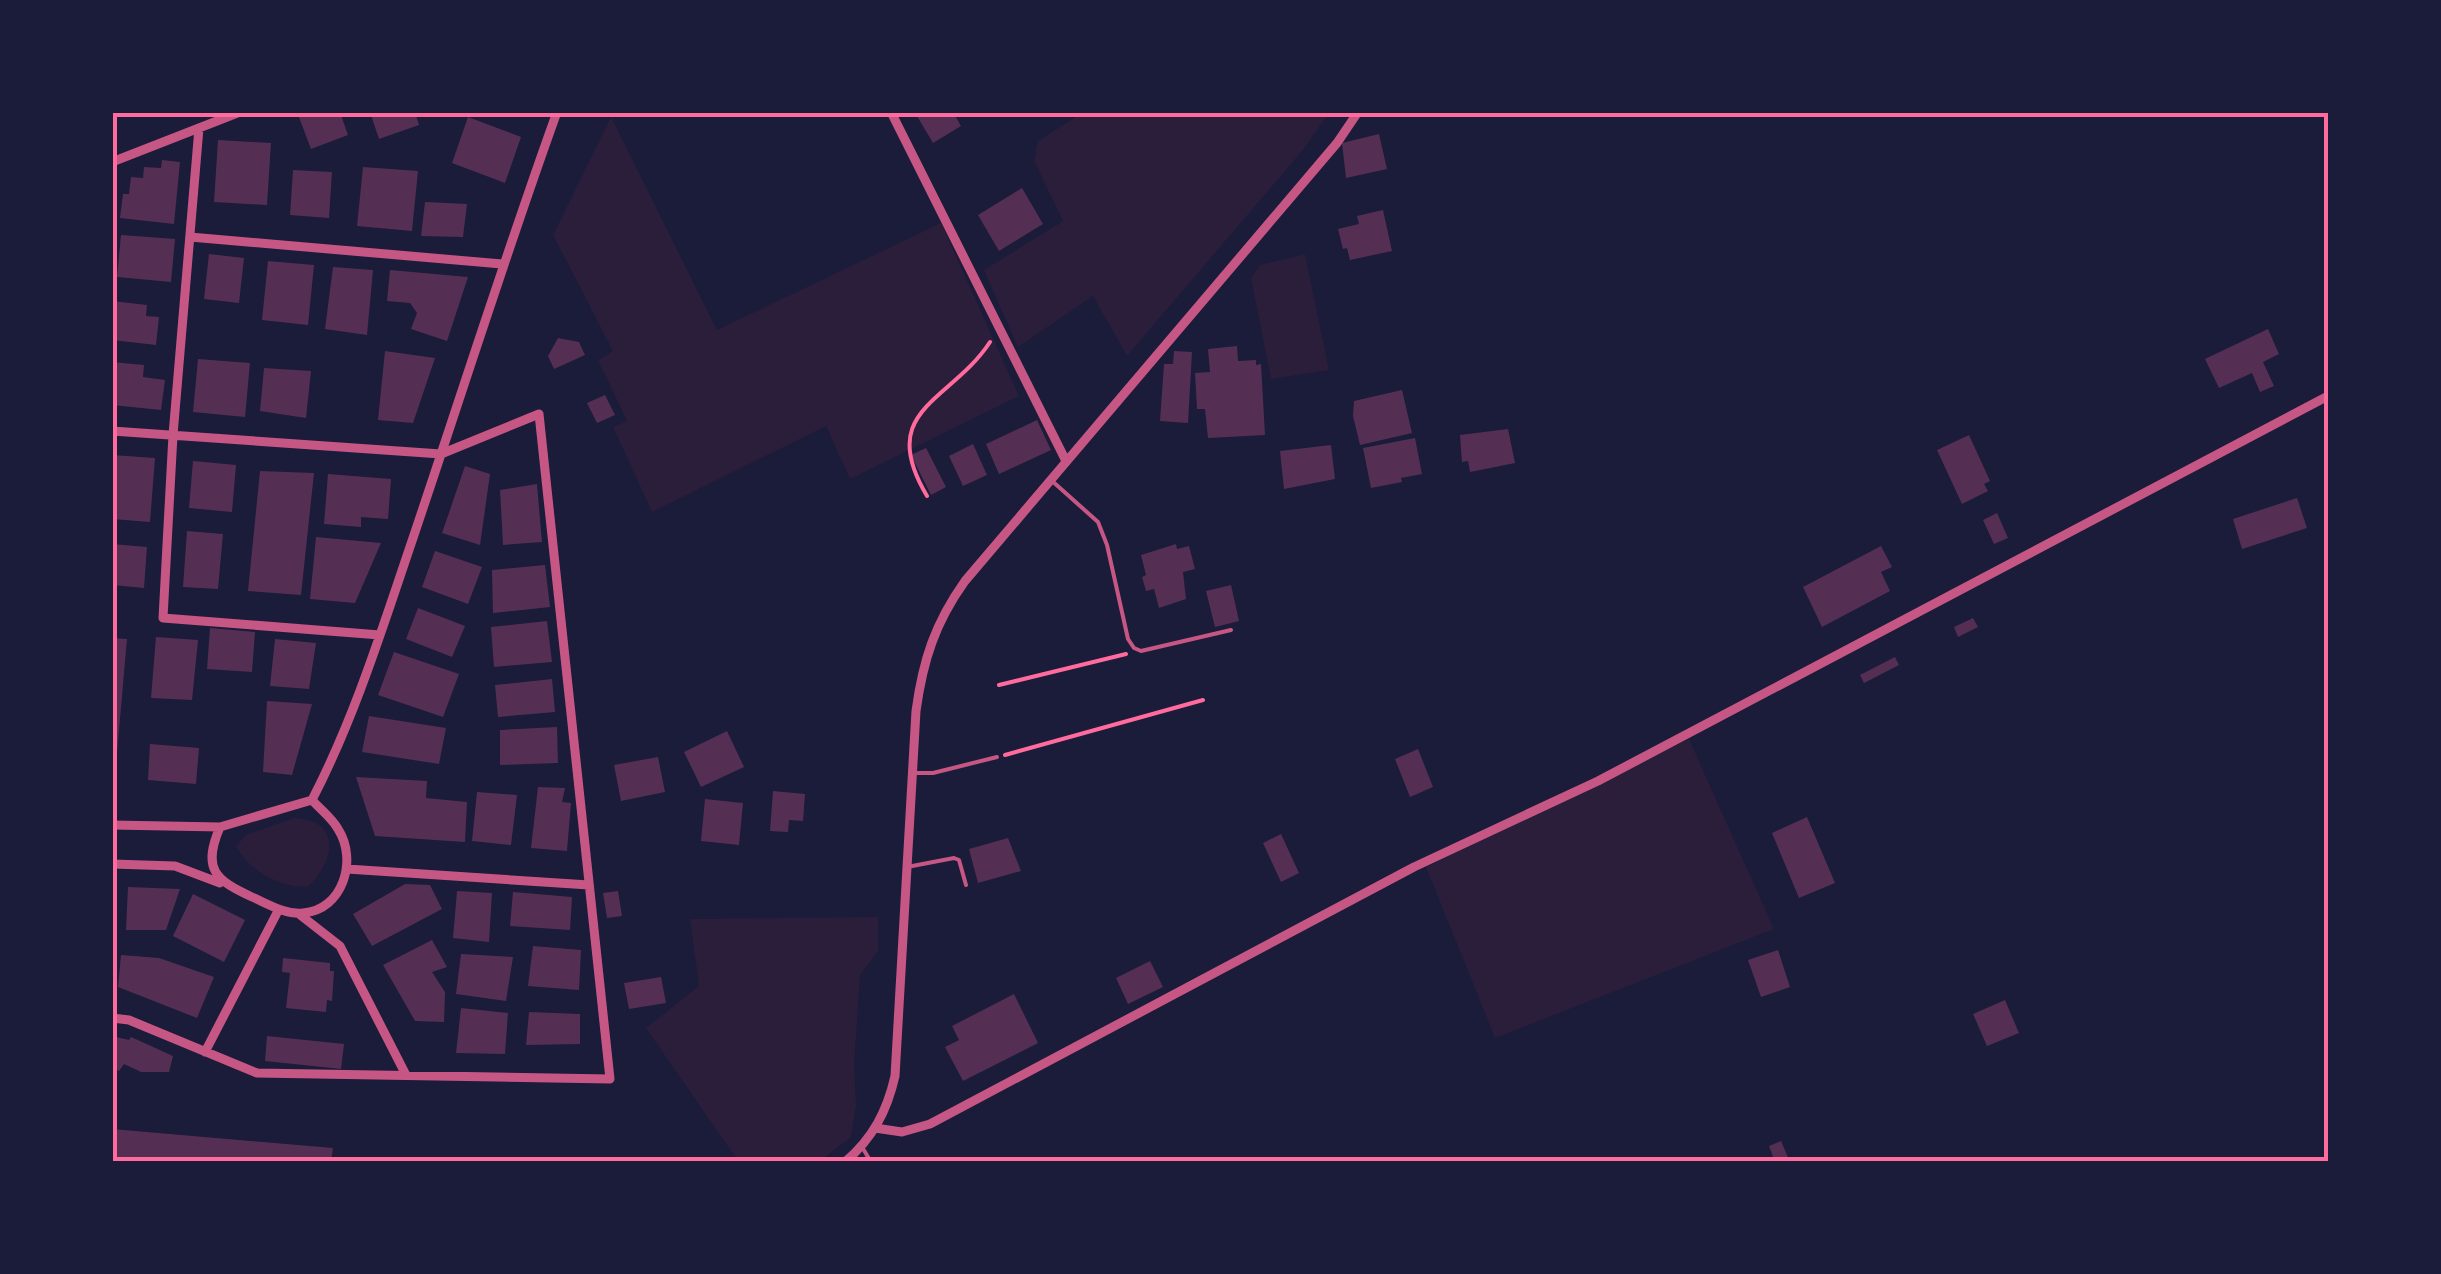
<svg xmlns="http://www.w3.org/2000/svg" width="2441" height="1274" font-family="'Nunito Sans',sans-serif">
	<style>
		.green { fill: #2a1e3b }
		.building { fill: #542f53 }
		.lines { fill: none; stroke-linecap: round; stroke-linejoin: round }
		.path { stroke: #ff6b9d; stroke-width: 4 }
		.service { stroke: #c65784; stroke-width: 4 }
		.minor { stroke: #c65784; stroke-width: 9 }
		.neatline { fill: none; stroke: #ff6b9d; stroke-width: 4 }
	</style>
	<rect width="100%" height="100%" fill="#1b1b3a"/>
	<!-- green -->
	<path class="green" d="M1084,112L1329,113L1303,150L1127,356L1093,296L1018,347L984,270L1063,221L1034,161L1038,141Z
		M611,117L717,330L941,223L1019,396L850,479L826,426L652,512L613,427L627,421L598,360L613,351L553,235Z
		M1305,254L1329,370L1271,379L1251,278L1260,265Z
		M1689,739L1774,929L1495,1038L1426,867Z
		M294,818C342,820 335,860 309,886C282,890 248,870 236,846L246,835Z
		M878,917V951L860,975L854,1065L856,1105L851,1137L820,1161H738L646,1028L699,986L690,919Z"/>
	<!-- building -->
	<path class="building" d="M297,112H340L348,135L311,149Z
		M370,112H415L419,125L379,139Z
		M923,112H953L961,126L933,143L917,116Z
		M468,117L521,137L505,183L452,163Z
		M1379,134L1387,169L1346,178L1342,143Z
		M218,140L271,143L267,205L214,202Z
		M162,160L180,162L174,224L120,218L123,194H129L131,177L143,178L144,167L161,168Z
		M363,167L418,171L412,231L357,226Z
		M293,170L332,172L329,218L290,215Z
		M1022,188L1043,224L999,251L978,215Z
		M425,202L467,204L463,237L421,236Z
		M1383,210L1392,251L1350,260L1347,248L1343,249L1338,229L1359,224L1357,216Z
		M121,235L175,239L171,282L117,277Z
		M209,254L244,258L239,303L204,299Z
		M268,261L314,265L308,325L262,320Z
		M333,267L373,270L367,335L325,329Z
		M390,270L468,277L447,341L411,329L417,313L410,303L387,301Z
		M112,301L147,305L146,316L159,317L156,345L112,340Z
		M2268,329L2279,354L2263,362L2274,386L2260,392L2252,373L2219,388L2205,359Z
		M558,338L579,342L585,355L554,369L548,356Z
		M1237,346L1238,361L1256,360V365L1261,364L1265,435L1208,438L1205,409H1197L1195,373L1210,372L1208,349Z
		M385,351L435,358L413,423L378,420Z
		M1174,351L1192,352L1188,423L1160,421L1164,364H1173Z
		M198,359L250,363L245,417L193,412Z
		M112,362L144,365L143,377L165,380L161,410L112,405Z
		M264,368L311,371L306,418L260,411Z
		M1402,390L1412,433L1360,445L1353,416L1354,401Z
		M605,395L615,415L597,423L587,403Z
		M1037,420L1051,450L999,474L986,444Z
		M1508,429L1515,463L1470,472L1468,461L1462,462L1460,435Z
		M1969,435L1990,481L1984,484L1988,491L1962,504L1937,450Z
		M1415,438L1422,474L1401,478L1402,482L1371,488L1363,448Z
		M973,444L987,475L963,486L949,456Z
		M1331,445L1335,479L1284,489L1280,451Z
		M926,448L946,487L931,495L911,455Z
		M112,455L155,458L150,522L112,519Z
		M193,461L236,465L232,512L189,508Z
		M465,466L490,474L480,545L442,533Z
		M260,471L314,473L301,595L248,591Z
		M328,474L391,479L388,519L361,517V527L324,524Z
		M537,484L542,542L503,545L500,490Z
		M2297,498L2307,528L2242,549L2233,519Z
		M1997,513L2008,538L1994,544L1983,520Z
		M187,531L223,534L218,589L183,587Z
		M316,537L381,543L355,603L310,599Z
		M112,544L147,547L144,588L112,585Z
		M1176,544L1177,549L1189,546L1195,569L1183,572L1186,599L1159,608L1154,589L1146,591L1142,577L1146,575L1141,555Z
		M1881,546L1892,567L1881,572L1890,591L1822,627L1803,587Z
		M435,551L482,567L468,604L422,587Z
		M545,565L550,607L493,613L492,570Z
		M1231,585L1239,621L1215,627L1206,591Z
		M418,608L465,626L452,657L406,639Z
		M1973,618L1978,627L1958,637L1954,627Z
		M547,621L552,662L494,667L491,627Z
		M210,628L255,632L252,672L207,669Z
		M156,637L198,640L192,700L151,698Z
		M112,638L127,639L115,776H112Z
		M275,639L316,643L309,689L270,686Z
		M394,652L459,674L443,717L378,695Z
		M1895,657L1899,665L1864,683L1860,675Z
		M552,679L555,712L498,717L495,685Z
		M267,701L312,704L292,775L263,772Z
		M369,716L446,728L439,764L362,752Z
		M557,727L558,763L500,765V730Z
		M727,731L744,767L701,787L684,752Z
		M150,744L199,748L196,784L148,780Z
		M1418,749L1433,787L1410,797L1395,759Z
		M658,757L665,792L621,801L614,765Z
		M356,777L427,781L426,798L467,802L465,842L375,836Z
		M538,787L565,788L562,802L571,803L567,851L531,848Z
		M773,791L805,794L803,821L789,820L788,832L770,831Z
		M477,792L517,795L511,845L472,841Z
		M705,799L743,803L739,845L701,841Z
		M1807,817L1835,883L1799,898L1772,833Z
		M1281,834L1299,873L1281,882L1263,843Z
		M1008,838L1021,871L978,883L969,849Z
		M405,884L430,885L442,909L372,946L353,914Z
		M128,887L180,889L166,930H126Z
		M457,891L492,893L489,942L453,938Z
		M618,891L622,916L607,918L603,893Z
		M513,892L572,897L570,930L510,926Z
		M193,894L245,920L224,962L173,936Z
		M432,940L447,967L432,972L445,992L444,1022L415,1021L383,965Z
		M533,946L581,950L579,990L528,986Z
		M1778,950L1790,987L1761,997L1748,960Z
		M461,954L513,957L506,1001L456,994Z
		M121,955L159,958L214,977L197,1018L118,987Z
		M283,958L330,963V971H334L332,1001L327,1000L326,1012L286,1008L290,973L282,972Z
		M1150,961L1163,987L1128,1004L1116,978Z
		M661,977L666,1003L629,1009L624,983Z
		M1014,994L1038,1043L963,1081L945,1047L959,1040L952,1026Z
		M2005,1000L2019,1033L1987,1046L1973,1014Z
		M461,1008L508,1013L505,1054L456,1053Z
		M529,1012L580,1014V1044L526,1045Z
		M112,1036L129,1040L131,1037L173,1056L169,1072H141L124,1064L119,1071L112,1067Z
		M267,1036L344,1044L341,1069L265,1061Z
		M112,1129L333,1148L331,1162H112Z
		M1781,1141L1790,1162H1775L1769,1146Z"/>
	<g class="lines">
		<!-- path -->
		<path class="path" d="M927,496C875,409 951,402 990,342
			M999,685L1126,654
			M1005,755L1203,700"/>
		<!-- service -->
		<path class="service" d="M1051,480L1098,522L1107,545L1128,639L1134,648L1141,651L1231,630
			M912,773H933L997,757
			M907,867L954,858L959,860L966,885
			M862,1147L871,1162"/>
		<!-- minor -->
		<path class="minor" d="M891,112L1066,461
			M199,128L173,435L163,618L380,635
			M112,162L240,112
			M190,237L502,264
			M112,431L441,454L539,414L610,1079L257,1073L129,1020L112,1018
			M312,800C355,717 383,626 413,538C461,396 506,253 557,112
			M312,800C320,809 332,818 338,829C358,860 343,910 303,913C286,915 268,904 252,897C215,880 202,869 220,827Z
			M112,825L220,827
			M112,864L175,866L220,883
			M347,869L589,885
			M299,914L340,946L406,1075
			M205,1052L279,909
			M875,1128L902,1132L930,1124L1414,867L1598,781L2328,396
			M845,1162C873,1138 887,1111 895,1076L916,711C923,660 935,623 965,581L1337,143L1358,112"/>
	</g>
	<!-- border -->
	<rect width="2441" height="1274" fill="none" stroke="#1b1b3a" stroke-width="230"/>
	<rect x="115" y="115" width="2211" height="1044" class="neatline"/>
</svg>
